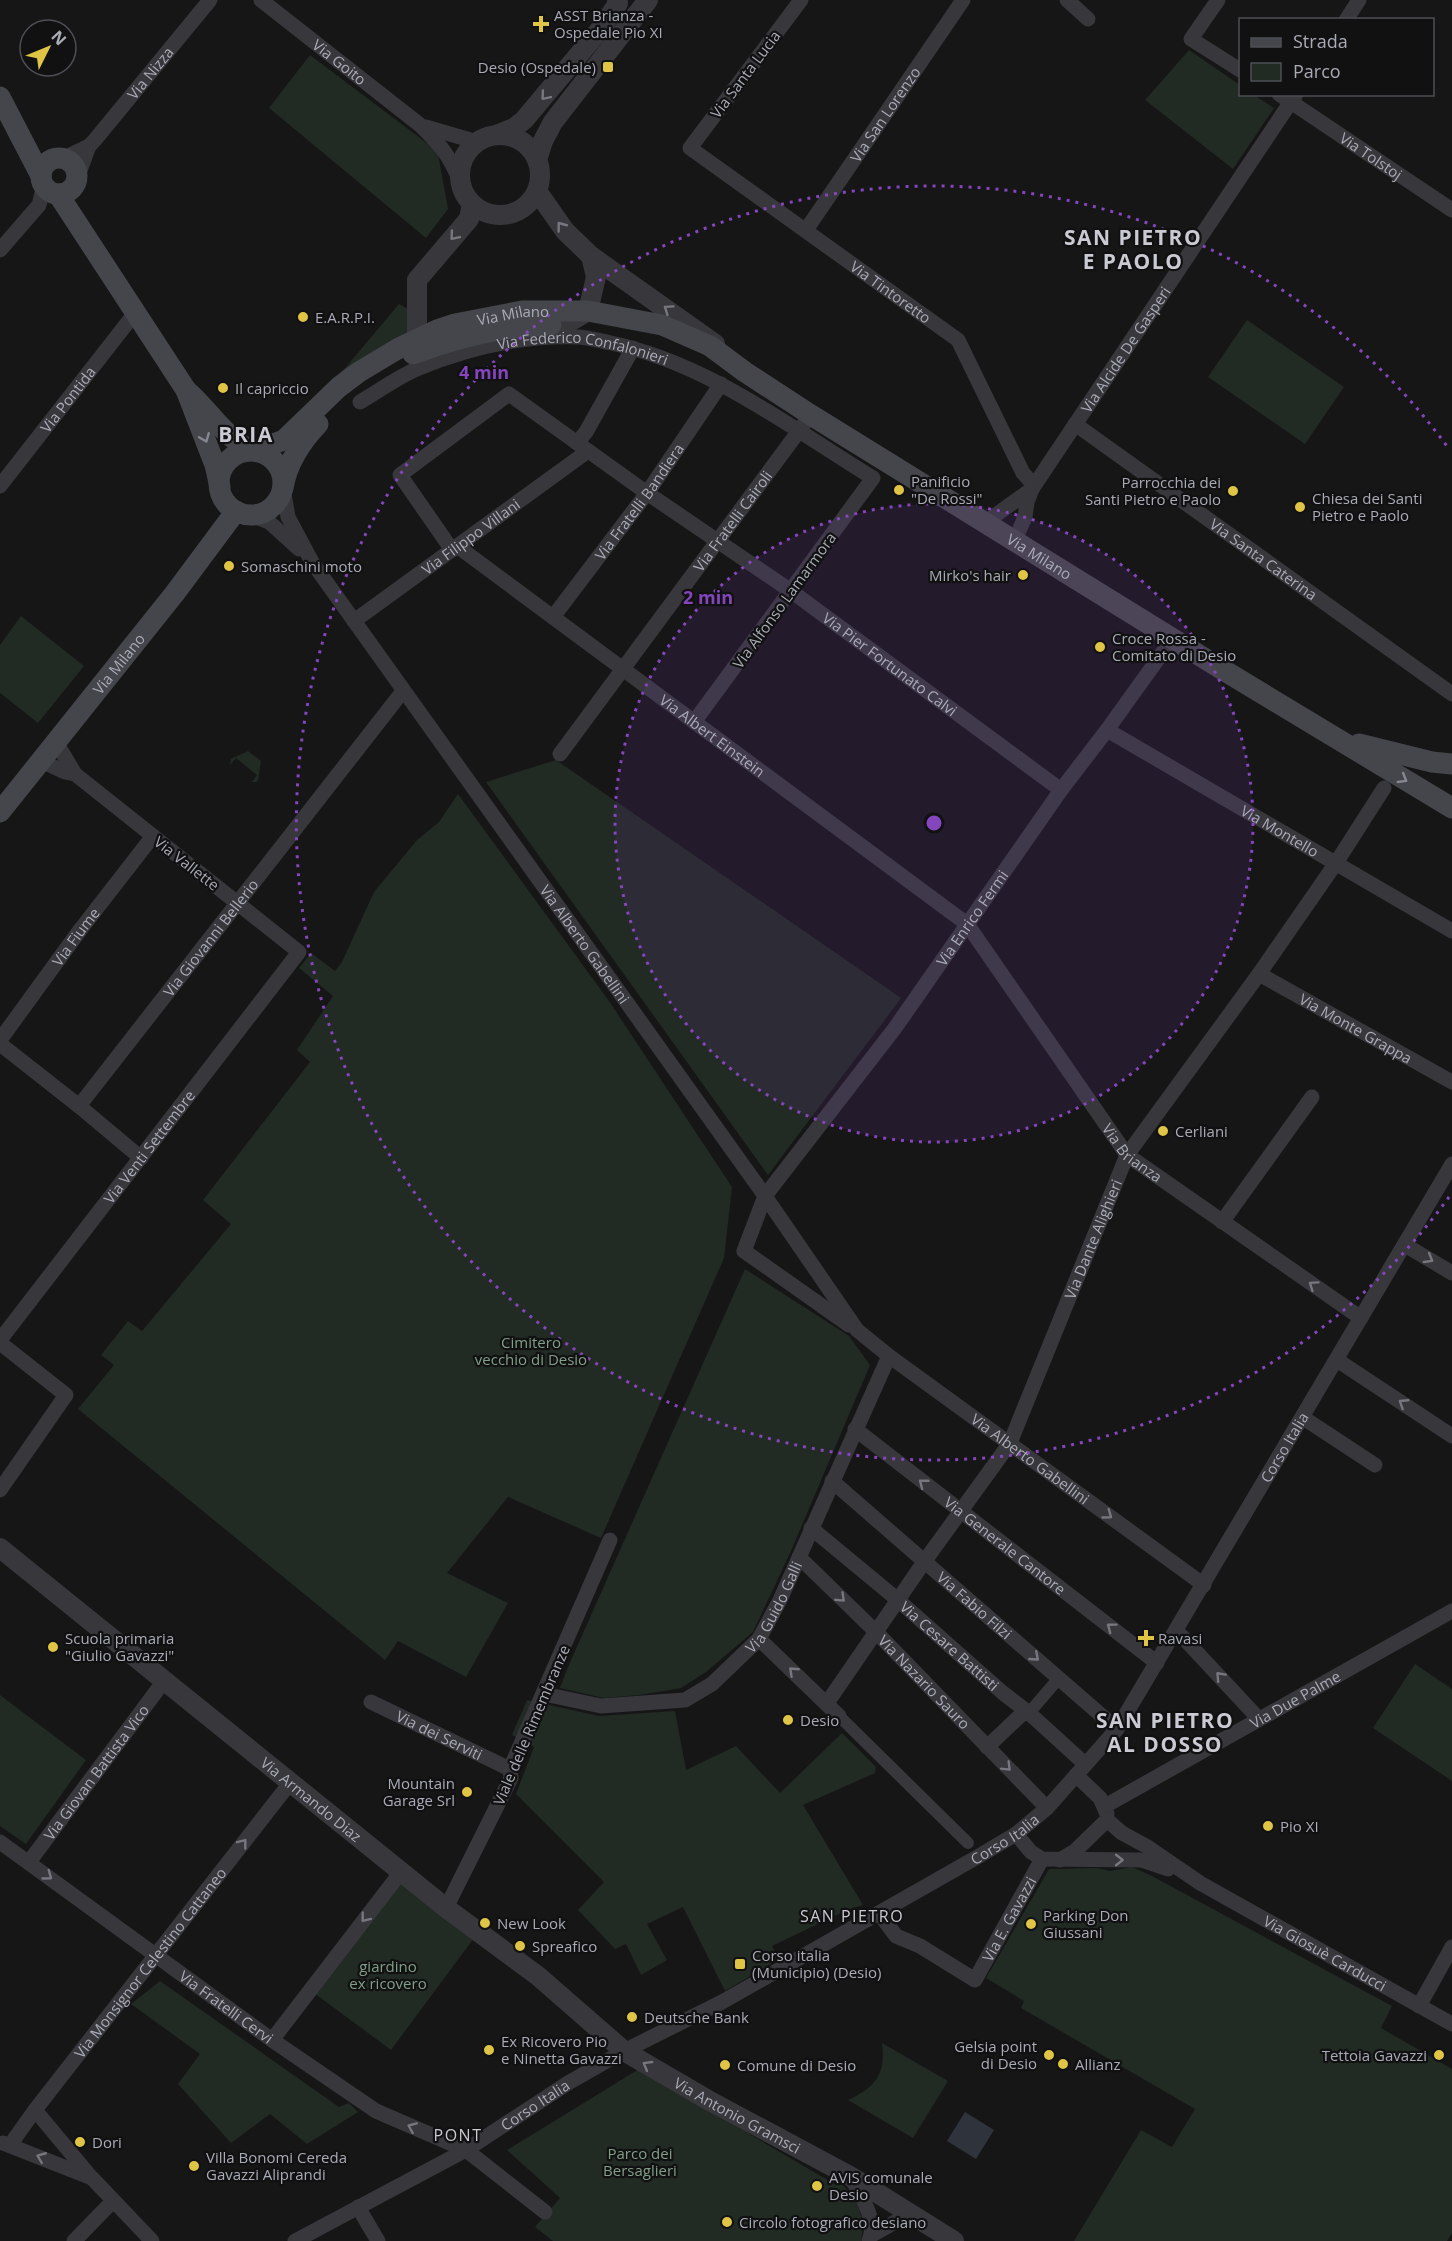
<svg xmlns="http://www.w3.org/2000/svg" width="1452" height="2241" font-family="'Open Sans',sans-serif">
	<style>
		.green { fill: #222a24 }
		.water { fill: #2f343c }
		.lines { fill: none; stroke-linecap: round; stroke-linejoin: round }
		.pedestrian { stroke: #37373c; stroke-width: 12 }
		.minor { stroke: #37373c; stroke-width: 15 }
		.tertiary { stroke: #37373c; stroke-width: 20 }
		.secondary { stroke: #45464b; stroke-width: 21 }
		.oneway { stroke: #76777f }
		.oneway2 { stroke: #868891 }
		.ring { fill: none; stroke: #8445bd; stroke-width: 3; stroke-dasharray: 3 6 }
		.poi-dot { fill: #dfc445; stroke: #111112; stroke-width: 2 }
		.labels { text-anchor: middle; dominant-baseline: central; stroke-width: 4.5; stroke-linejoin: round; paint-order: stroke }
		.poi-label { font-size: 15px; fill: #a9abb6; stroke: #111112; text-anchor: start }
		.street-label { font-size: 15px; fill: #a9abb6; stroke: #111112 }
		.park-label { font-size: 15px; fill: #829f88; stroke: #111112 }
		.neighbourhood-label { font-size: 16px; letter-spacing: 1.5px; fill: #c9cad2; stroke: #111112 }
		.district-label { font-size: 21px; font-weight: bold; letter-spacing: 1.5px; fill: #c9cad2; stroke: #111112 }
		.centre { fill: #8445bd; stroke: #111112; stroke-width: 3 }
		.ring-label { font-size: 18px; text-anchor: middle; font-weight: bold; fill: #8445bd; stroke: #111112; stroke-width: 4.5; stroke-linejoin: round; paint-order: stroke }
	</style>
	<rect width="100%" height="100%" fill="#161617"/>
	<!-- green -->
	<path class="green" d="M1189,50L1240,85V94L1254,95L1274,108L1233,169L1145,100Z
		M310,55L432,147L438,154L448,209L426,238L269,108Z
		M399,304L408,309L412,329L325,388L346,367Z
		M1247,320L1344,387L1305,444L1208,377Z
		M21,616L84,666L38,723L0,693V645Z
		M248,751L261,761L258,780L256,782H252L257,775L236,758L230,765L231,759Z
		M556,760L901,998L768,1175L486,782Z
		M458,794L609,1001L732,1187L724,1258L601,1538L508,1497L447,1573L508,1603L466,1677L398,1641L385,1660L78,1409L114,1365L101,1355L128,1321L142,1331L231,1224L203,1200L310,1062L297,1050L333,996L299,968L311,953L335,971L342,962L374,892L417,840L439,822Z
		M745,1269L849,1336L870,1365L791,1551L753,1632L706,1672L681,1688L640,1695L603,1698L560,1688L568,1667Z
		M1415,1664L1452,1689V1781L1373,1728Z
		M0,1695L86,1760L26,1844L0,1826Z
		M527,1700L599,1716L675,1711L686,1770L736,1746L780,1793L842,1733L876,1767L875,1773L803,1805L863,1905L847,1910L772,1946L779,1959L725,1991L683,1907L647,1924L667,1960L641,1975L626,1944L615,1949L578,1910L604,1882L516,1794L534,1747L512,1735Z
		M1132,1867L1152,1876L1392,2006L1381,2028L1452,2069V2233L1447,2241H1074L1141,2130L1172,2147L1195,2109L1021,2008L1024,2001L986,1978L1049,1869L1097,1868L1110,1871Z
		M401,1881L474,1938L391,2050L314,1993Z
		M160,1981L339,2107L349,2103L358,2112L307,2144L270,2114L231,2143L178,2084L200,2054L131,2004Z
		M882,2043L948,2081L913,2138L848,2100C876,2087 886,2074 882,2043Z
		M639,2069L836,2185H843C858,2202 866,2218 861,2241H553L535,2227L560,2198L507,2150Z"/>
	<!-- water -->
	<path class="water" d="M965,2112L994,2130L976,2159L947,2141Z"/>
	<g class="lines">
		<!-- pedestrian -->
		<path class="pedestrian" d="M1029,1713L1059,1678
			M839,1716L968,1843"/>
		<!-- minor -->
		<g class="minor">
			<path id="s1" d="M261,0L420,125C440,144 449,155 460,181"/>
			<path id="s2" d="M801,0L690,148L958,340L1023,473L1034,485"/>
			<path d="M1067,0L1088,19"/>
			<path d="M1218,0L1191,39L1240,70"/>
			<path d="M1346,20L1359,0"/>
			<path id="s3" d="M1279,94L1452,210"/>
			<path d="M426,127L477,142"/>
			<path id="s4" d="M64,158L89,146L94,141L210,0"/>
			<path d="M78,176L89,146"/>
			<path id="s5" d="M806,230L963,0"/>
			<path d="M0,250L39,205L44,186"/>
			<path id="s6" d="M360,402C379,391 399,376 419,368C470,347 524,335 579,337C590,338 601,341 611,343C707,363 790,427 873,478L694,722"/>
			<path id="s7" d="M1075,424L1452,694"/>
			<path d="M577,443L586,432L633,348"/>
			<path id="s8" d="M0,486L135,313"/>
			<path id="s9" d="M283,488L288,517L312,562L765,1196L857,1330L889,1356L1204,1585"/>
			<path d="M251,515L269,522L299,549"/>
			<path d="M986,522L1032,489"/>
			<path id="s10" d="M1015,540L1025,517L1027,502L1032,489L1296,94"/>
			<path id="s11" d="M457,546L967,924L1127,1155L1361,1318"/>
			<path id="s12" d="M452,550L400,475L509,394L647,493L791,591L1061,790"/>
			<path id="s13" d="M553,617L647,493L721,384"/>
			<path id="s14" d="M354,621L588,451"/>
			<path id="s15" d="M1107,730L1452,931"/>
			<path id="s16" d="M560,754L804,424"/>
			<path d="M41,761L65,772L75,774"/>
			<path id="s17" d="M1259,974L1452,1082"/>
			<path id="s18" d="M0,1040L80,930L153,836"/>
			<path id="s19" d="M0,1044L79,1106L403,691"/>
			<path d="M79,1106L141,1158"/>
			<path d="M1222,1222L1312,1097"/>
			<path d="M1405,1245L1452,1273"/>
			<path id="s20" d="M849,1325L744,1251L765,1196L895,1028L1061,790L1107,730L1173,638"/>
			<path id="s21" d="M0,1340L299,952L75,774L56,742"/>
			<path d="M0,1343L66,1395L0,1490"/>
			<path d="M1337,1360L1452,1436"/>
			<path d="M1302,1417L1375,1465"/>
			<path id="s22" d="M855,1429L1157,1663"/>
			<path id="s23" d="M832,1481L1117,1729"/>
			<path id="s24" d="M811,1528L898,1600L1003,1693L1029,1713L1085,1764"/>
			<path id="s25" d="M799,1557L876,1632L1047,1808"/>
			<path d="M1177,1631L1259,1719"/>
			<path d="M759,1639L839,1716"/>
			<path id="s26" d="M544,1694L601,1706L685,1700L712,1684L759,1639L780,1600L889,1356"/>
			<path id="s27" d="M371,1702L510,1769"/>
			<path id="s28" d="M827,1703L924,1562L1010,1443L1127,1155L1259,974L1336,863L1384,788"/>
			<path d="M987,1747L1022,1714L1029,1713"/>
			<path d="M1076,1775L1100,1798L1107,1814"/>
			<path id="s29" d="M1105,1806L1452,1611"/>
			<path id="s30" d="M1107,1820L1122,1833L1146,1846L1200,1883L1452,2024"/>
			<path d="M1016,1834L1031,1852L1042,1859L1141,1860L1168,1869"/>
			<path id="s31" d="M0,1842L272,2040L376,2111L466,2150L545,2212"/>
			<path d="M1060,1860L1075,1851L1107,1820"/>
			<path id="s32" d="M29,1862L164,1681"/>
			<path d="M446,1908L511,1778L510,1769L610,1540"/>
			<path id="s33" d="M879,1913L896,1936L920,1946L975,1980L1042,1859"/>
			<path d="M1419,2006L1452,1947"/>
			<path d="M272,2040L401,1872"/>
			<path d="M35,2110L90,2176"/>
			<path d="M3,2143L92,2178L152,2241"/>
			<path id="s34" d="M10,2145L35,2110L290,1783"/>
			<path d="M850,2176C860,2194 878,2220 869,2241"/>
			<path d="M358,2207L378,2241"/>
			<path d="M872,2235L895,2222L919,2220"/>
			<path d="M74,2241L113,2201"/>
			<path id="s35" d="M295,2241L466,2150L568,2083L624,2051L722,2002L979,1856L1016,1834L1047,1808L1117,1729L1452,1164"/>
		</g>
		<!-- tertiary -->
		<g class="tertiary">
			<path d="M496,135L514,128L524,120L603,26L618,3L617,0"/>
			<circle cx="500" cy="175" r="40"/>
			<path d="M537,160L543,141L553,122L648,0"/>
			<path d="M537,191L565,231L591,256L715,344"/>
			<path d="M564,325L588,311L596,277L591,256"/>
			<path d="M417,339V280L469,219L472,204"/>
			<path id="s36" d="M0,1548L446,1908L538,1976L624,2051L708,2100L850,2176L954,2241"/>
		</g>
		<!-- secondary -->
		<g class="secondary">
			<path d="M0,97L41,176"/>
			<circle cx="59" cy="176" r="18"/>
			<path d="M58,194L186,390L215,465L220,487"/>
			<path d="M413,354C457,337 503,326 551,325"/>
			<path id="s37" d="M186,390C209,409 225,440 254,451L284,440L339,387L359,372L399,348L437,330L455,324L522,311H588L662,325L710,346L745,372L811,415L1220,668L1452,808"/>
			<circle cx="251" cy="483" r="32"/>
			<path d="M283,488C287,463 300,443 318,424"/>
			<path d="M1359,744L1432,762L1452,764"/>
			<path id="s38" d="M0,812L175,593L236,511"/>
		</g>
	</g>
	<!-- one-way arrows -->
	<defs><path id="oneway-chevron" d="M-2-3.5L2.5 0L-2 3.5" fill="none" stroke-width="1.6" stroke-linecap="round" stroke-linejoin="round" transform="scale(1.5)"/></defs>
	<g class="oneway">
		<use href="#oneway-chevron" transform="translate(545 96) rotate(130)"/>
		<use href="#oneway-chevron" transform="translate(561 226) rotate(-127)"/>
		<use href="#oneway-chevron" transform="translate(454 236) rotate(130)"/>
		<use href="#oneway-chevron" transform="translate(668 309) rotate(-145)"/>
		<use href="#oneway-chevron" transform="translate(1429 1259) rotate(31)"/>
		<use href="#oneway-chevron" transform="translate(1313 1285) rotate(-145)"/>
		<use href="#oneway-chevron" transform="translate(1403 1403) rotate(-147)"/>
		<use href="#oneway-chevron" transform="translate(923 1483) rotate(-142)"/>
		<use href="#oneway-chevron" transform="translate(1108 1515) rotate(36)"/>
		<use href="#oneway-chevron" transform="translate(841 1598) rotate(44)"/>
		<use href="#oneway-chevron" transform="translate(1111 1627) rotate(-143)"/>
		<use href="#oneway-chevron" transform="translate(1035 1657) rotate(41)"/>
		<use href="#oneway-chevron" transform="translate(793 1671) rotate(-137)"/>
		<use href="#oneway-chevron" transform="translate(1220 1676) rotate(-133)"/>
		<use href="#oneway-chevron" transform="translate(1007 1767) rotate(45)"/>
		<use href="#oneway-chevron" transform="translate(243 1843) rotate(-52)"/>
		<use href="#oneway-chevron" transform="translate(1119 1860)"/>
		<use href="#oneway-chevron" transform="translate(48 1876) rotate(36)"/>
		<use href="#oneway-chevron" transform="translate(365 1918) rotate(128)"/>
		<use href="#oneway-chevron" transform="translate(647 2065) rotate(-150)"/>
		<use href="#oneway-chevron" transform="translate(412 2127) rotate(-157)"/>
		<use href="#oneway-chevron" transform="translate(41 2157) rotate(-158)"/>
	</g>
	<g class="oneway2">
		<use href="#oneway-chevron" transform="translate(205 438) rotate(68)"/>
		<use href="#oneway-chevron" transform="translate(1403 779) rotate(31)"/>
	</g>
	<!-- distance rings -->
	<circle cx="934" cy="823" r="319" fill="#8445bd" fill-opacity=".12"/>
	<g class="ring">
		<circle cx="934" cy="823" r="319"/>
		<path d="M1449 1197A637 637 0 1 1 1449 449"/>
	</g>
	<!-- markers -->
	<g class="poi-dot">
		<path d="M538 15h6v6h6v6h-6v6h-6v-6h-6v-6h6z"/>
		<rect x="602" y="61" width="12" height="12" rx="3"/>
		<circle cx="303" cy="317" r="6"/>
		<circle cx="223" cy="388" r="6"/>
		<circle cx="899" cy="490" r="6"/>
		<circle cx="1233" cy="491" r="6"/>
		<circle cx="1300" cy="507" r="6"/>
		<circle cx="229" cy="566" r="6"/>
		<circle cx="1023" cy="575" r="6"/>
		<circle cx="1100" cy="647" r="6"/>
		<circle cx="1163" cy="1131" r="6"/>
		<path d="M1143 1629h6v6h6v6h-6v6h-6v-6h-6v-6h6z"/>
		<circle cx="53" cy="1647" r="6"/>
		<circle cx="788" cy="1720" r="6"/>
		<circle cx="467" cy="1792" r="6"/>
		<circle cx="1268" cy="1826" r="6"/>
		<circle cx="485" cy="1923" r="6"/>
		<circle cx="1031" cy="1924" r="6"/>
		<circle cx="520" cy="1946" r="6"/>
		<rect x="734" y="1958" width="12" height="12" rx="3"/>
		<circle cx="632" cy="2017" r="6"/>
		<circle cx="489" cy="2050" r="6"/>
		<circle cx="1049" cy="2055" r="6"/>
		<circle cx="1439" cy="2055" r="6"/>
		<circle cx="1063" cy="2064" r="6"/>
		<circle cx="725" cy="2065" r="6"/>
		<circle cx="80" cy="2142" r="6"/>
		<circle cx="194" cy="2166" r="6"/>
		<circle cx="817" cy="2186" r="6"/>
		<circle cx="727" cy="2222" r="6"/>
	</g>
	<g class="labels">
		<!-- poi labels -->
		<g class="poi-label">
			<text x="554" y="15">ASST Brianza -<tspan x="554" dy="17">Ospedale Pio XI</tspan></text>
			<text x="596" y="67" text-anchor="end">Desio (Ospedale)</text>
			<text x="315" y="317">E.A.R.P.I.</text>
			<text x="235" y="388">Il capriccio</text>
			<text x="911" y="481">Panificio<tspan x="911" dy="17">"De Rossi"</tspan></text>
			<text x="1221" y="482" text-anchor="end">Parrocchia dei<tspan x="1221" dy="17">Santi Pietro e Paolo</tspan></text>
			<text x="1312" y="498">Chiesa dei Santi<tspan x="1312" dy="17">Pietro e Paolo</tspan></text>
			<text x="241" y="566">Somaschini moto</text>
			<text x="1011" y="575" text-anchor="end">Mirko's hair</text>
			<text x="1112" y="638">Croce Rossa -<tspan x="1112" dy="17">Comitato di Desio</tspan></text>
			<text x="1175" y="1131">Cerliani</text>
			<text x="65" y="1638">Scuola primaria<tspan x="65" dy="17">"Giulio Gavazzi"</tspan></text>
			<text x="1158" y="1638">Ravasi</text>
			<text x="800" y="1720">Desio</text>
			<text x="455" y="1783" text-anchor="end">Mountain<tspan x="455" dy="17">Garage Srl</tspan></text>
			<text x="1280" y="1826">Pio XI</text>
			<text x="1043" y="1915">Parking Don<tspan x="1043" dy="17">Giussani</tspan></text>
			<text x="497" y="1923">New Look</text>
			<text x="532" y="1946">Spreafico</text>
			<text x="752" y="1955">Corso italia<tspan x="752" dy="17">(Municipio) (Desio)</tspan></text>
			<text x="644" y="2017">Deutsche Bank</text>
			<text x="501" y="2041">Ex Ricovero Pio<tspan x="501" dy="17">e Ninetta Gavazzi</tspan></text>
			<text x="1037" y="2046" text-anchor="end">Gelsia point<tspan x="1037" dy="17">di Desio</tspan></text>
			<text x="1427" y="2055" text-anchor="end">Tettoia Gavazzi</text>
			<text x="1075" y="2064">Allianz</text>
			<text x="737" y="2065">Comune di Desio</text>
			<text x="92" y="2142">Dori</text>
			<text x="206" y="2157">Villa Bonomi Cereda<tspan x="206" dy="17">Gavazzi Aliprandi</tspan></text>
			<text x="829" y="2177">AVIS comunale<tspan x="829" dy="17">Desio</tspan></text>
			<text x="739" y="2222">Circolo fotografico desiano</text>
		</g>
		<!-- street labels -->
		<g class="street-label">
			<text stroke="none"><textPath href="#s1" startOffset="100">Via Goito</textPath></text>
			<text stroke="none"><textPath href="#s4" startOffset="123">Via Nizza</textPath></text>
			<text transform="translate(745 74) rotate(-53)">Via Santa Lucia</text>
			<text stroke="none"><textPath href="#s5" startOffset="140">Via San Lorenzo</textPath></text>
			<text stroke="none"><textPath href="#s3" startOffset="111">Via Tolstoj</textPath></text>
			<text stroke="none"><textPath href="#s2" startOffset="432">Via Tintoretto</textPath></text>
			<text stroke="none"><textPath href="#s37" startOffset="392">Via Milano</textPath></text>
			<text stroke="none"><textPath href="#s10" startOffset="222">Via Alcide De Gasperi</textPath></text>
			<text stroke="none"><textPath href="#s6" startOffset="237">Via Federico Confalonieri</textPath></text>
			<text stroke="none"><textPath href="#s8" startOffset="110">Via Pontida</textPath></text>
			<text stroke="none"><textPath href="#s13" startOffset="144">Via Fratelli Bandiera</textPath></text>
			<text stroke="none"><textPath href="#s16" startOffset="290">Via Fratelli Cairoli</textPath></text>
			<text stroke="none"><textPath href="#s14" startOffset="144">Via Filippo Villani</textPath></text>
			<text stroke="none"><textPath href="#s37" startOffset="986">Via Milano</textPath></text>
			<text stroke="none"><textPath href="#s7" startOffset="232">Via Santa Caterina</textPath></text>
			<text transform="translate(784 600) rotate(-54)">Via Alfonso Lamarmora</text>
			<text stroke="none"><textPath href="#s38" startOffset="190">Via Milano</textPath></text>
			<text stroke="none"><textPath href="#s12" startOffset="694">Via Pier Fortunato Calvi</textPath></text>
			<text stroke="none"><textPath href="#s11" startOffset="318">Via Albert Einstein</textPath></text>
			<text stroke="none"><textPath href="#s15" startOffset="200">Via Montello</textPath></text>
			<text transform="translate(187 863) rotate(38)">Via Vallette</text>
			<text stroke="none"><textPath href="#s20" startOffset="534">Via Enrico Fermi</textPath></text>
			<text stroke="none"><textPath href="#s18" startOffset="128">Via Fiume</textPath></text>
			<text stroke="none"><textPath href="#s19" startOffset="314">Via Giovanni Bellerio</textPath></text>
			<text stroke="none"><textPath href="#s9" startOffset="550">Via Alberto Gabellini</textPath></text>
			<text stroke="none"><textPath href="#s17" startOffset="111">Via Monte Grappa</textPath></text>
			<text stroke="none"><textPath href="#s21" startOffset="244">Via Venti Settembre</textPath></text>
			<text stroke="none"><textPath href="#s11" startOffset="918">Via Brianza</textPath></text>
			<text stroke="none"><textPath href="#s28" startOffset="538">Via Dante Alighieri</textPath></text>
			<text stroke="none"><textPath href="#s35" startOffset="1302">Corso Italia</textPath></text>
			<text stroke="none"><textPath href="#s9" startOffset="1238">Via Alberto Gabellini</textPath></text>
			<text stroke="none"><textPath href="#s22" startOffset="190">Via Generale Cantore</textPath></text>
			<text stroke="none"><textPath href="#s26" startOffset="274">Via Guido Galli</textPath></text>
			<text stroke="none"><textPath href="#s23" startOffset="189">Via Fabio Filzi</textPath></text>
			<text stroke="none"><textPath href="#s24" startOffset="182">Via Cesare Battisti</textPath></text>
			<text stroke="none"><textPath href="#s25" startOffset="177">Via Nazario Sauro</textPath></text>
			<text stroke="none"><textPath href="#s29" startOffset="218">Via Due Palme</textPath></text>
			<text transform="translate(531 1725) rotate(-67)">Viale delle Rimembranze</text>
			<text stroke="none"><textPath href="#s27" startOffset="76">Via dei Serviti</textPath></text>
			<text stroke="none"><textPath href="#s32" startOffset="112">Via Giovan Battista Vico</textPath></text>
			<text stroke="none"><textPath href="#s36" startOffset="400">Via Armando Diaz</textPath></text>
			<text stroke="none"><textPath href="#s35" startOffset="816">Corso Italia</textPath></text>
			<text stroke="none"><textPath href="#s33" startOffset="189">Via E. Gavazzi</textPath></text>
			<text stroke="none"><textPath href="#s30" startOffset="256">Via Giosuè Carducci</textPath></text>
			<text stroke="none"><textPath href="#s34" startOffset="230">Via Monsignor Celestino Cattaneo</textPath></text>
			<text stroke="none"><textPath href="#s31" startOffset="280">Via Fratelli Cervi</textPath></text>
			<text stroke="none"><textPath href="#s35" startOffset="276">Corso Italia</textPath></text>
			<text stroke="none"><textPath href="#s36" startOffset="932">Via Antonio Gramsci</textPath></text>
		</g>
		<!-- park labels -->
		<g class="park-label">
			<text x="531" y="1342">Cimitero<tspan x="531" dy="17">vecchio di Desio</tspan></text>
			<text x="388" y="1966">giardino<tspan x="388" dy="17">ex ricovero</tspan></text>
			<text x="640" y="2153">Parco dei<tspan x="640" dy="17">Bersaglieri</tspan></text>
		</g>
		<!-- neighbourhood labels -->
		<g class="neighbourhood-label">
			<text x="852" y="1916">SAN PIETRO</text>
			<text x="458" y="2135">PONT</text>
		</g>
		<!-- district labels -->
		<g class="district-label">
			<text x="1133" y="237">SAN PIETRO<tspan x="1133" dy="24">E PAOLO</tspan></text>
			<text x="246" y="434">BRIA</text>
			<text x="1165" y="1720">SAN PIETRO<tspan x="1165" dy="24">AL DOSSO</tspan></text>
		</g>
	</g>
	<circle cx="934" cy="823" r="9" class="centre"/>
	<g class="ring-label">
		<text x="484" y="379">4 min</text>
		<text x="708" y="604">2 min</text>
	</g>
	<!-- legend -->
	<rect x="1239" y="18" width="195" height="78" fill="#111112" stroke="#4e4f54" stroke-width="1.5"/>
	<rect x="1251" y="38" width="30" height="9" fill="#45464b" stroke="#4e4f54" stroke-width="1.5"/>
	<text x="1293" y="48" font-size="18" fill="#a9abb6">Strada</text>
	<rect x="1251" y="63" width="30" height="18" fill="#222a24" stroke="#4e4f54" stroke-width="1.5"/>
	<text x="1293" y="78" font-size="18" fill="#a9abb6">Parco</text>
	<!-- north arrow -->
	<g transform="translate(48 48) rotate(47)"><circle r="28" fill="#111112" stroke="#4e4f54" stroke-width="1.5"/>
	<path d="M0-4.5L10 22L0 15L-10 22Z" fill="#dfc445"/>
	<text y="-9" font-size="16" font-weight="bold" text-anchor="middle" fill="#a9abb6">N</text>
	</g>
</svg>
